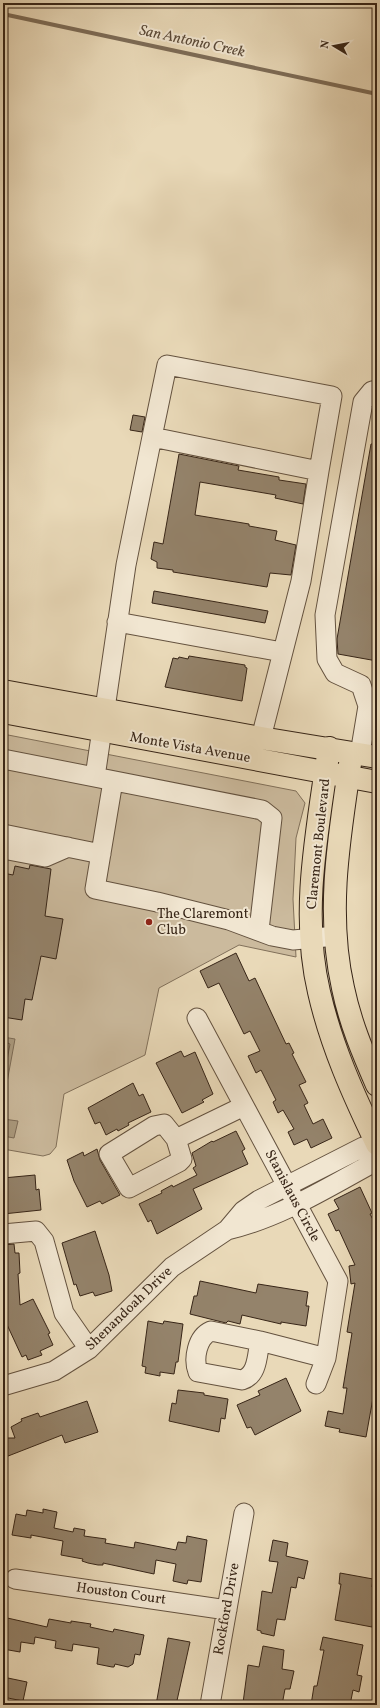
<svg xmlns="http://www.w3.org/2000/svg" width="380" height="1708" font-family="Vollkorn,serif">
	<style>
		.green { fill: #cbba9d; stroke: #81705a }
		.water { fill: #ac9c81; stroke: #7d6c57 }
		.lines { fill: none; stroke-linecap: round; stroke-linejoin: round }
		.shore { stroke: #72604c; stroke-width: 1 }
		.stream { stroke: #7d6c57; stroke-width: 4 }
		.building { fill: #94836b; stroke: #372517 }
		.minor-casing { stroke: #64523f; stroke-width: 21 }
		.major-casing { stroke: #372517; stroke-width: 24 }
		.minor { stroke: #f1e6d1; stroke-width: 19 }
		.major { stroke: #e9d9b8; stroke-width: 22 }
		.poi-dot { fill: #8f2418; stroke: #f1e6d1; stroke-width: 1.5 }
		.labels { text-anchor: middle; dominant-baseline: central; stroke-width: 4; stroke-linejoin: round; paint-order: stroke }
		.street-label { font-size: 14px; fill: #372517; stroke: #f1e6d1 }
		.poi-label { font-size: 14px; fill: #372517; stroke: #f1e6d1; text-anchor: start }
		.water-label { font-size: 15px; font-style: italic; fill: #5a4937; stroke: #f1e6d1 }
	</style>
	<rect width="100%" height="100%" fill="#e9d9b8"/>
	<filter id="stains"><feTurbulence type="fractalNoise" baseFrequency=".005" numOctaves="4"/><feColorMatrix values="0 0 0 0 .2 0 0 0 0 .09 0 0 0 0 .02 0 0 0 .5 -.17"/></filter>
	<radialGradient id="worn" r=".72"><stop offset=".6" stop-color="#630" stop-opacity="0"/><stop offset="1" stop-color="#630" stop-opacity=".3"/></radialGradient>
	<!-- green -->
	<path class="green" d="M3,734L296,791L305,803L296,838L293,899L296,957L239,945L159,988L145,1055L64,1094L56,1147L50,1154L43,1156L3,1149Z"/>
	<!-- water -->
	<path class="water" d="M3,1037L15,1039L3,1104Z
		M3,1119L18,1121L14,1138L3,1136Z"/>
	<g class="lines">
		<!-- shore -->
		<path class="shore" d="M3,1041L10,1044L3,1082"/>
		<!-- stream -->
		<path class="stream" d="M3,14L377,94"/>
	</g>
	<!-- building -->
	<path class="building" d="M133,415L145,417L142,432L130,430Z
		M371,444H377V661L338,654L337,639Z
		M179,454L239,466L238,470L279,477V480L306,484L303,504L275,498L276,495L200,482L195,515L249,524V526L277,531L275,540L296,545L291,575L270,573L267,587L173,572V570L157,568V562L151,559L154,542L163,544Z
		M154,591L268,611L265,623L152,603Z
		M189,656L245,665V667L247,668L242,701L165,687L173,658L178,659L179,657L188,659Z
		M30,865L51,869L45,916L63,919L56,959L41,956L32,1000L25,999L22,1020L3,1017V873L13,875L15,866L29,869Z
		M236,953L249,981L255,978L286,1044L289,1043L294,1053L292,1054L306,1082L299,1085L308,1103L304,1105L313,1124L323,1119L332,1138L311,1148L307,1139L294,1145L288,1132L294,1129L283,1110L278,1113L273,1102L276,1100L261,1070L256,1073L248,1056L260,1051L250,1031L244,1034L219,983L208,988L200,971Z
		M181,1051L184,1057L195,1052L213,1094L202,1100L204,1102L182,1113L156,1063Z
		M133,1083L139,1096L143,1094L151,1112L128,1123L129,1125L118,1131L117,1129L106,1135L100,1122L95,1124L88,1108Z
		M236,1131L245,1149L242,1151L248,1164L193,1189L202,1209L157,1234L151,1220L148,1222L139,1204L162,1193L161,1191L172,1185L173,1187L197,1175L193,1168L196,1166L192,1153L212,1141L213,1142Z
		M97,1149L100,1160L120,1195L102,1204L100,1201L87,1207L74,1181L67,1160L83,1152L84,1156Z
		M35,1175L36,1190L39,1189L41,1210L3,1214V1178Z
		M360,1187L372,1213L370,1214L377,1227V1393L376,1398H373L366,1437L339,1432L340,1429L325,1426L328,1411L343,1414L347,1388H343L352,1333L347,1332L355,1283L351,1284L349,1266L355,1265L339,1230L336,1231L328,1214L339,1209L334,1200Z
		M95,1231L109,1275L112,1291L95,1296L93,1292L80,1296L76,1284L74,1285L62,1243Z
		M14,1244L15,1253H19L20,1273L18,1274L20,1305L33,1299L50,1333L48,1334L53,1345L40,1351L42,1355L28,1360L26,1355L22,1357L3,1316V1245Z
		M200,1281L256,1293L258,1284L308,1292L306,1306H309L306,1326L281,1322V1324L242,1315L240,1324L228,1321L226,1323L190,1314L194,1296H197Z
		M148,1321L163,1324L164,1321L183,1324L178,1362H176L174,1374L160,1372V1376L145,1373L146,1367L142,1366Z
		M286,1378L301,1411L255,1435L251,1427L247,1428L237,1405L260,1395L258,1391Z
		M178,1390L204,1393V1395L228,1399L225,1419L221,1418L219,1432L169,1421L172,1403L176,1404Z
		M87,1401L98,1432L65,1443L62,1435L3,1458V1438H15L11,1427L22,1421L21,1419L38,1413L40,1417Z
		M43,1509L57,1512L54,1528L73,1532L74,1528L85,1530L84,1536L106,1539L105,1543L134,1548L135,1542L176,1550L178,1542L186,1543L187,1536L207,1540L201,1582L188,1580L187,1584L173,1581L176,1564L156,1560L154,1574L103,1563V1565H98L88,1563L82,1561L83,1559L61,1555L63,1541L31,1535V1538L12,1535L16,1514L26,1516L27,1510L43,1513Z
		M273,1540L288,1543L286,1556L308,1561L304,1579L298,1577L296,1588L291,1587L285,1620L277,1619L274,1636L261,1633V1631L257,1630L262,1591L272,1593L278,1562L269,1561Z
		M340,1573L373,1579L372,1587L377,1588V1602L372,1627L335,1620L341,1584H339Z
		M3,1617L47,1627L49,1619L71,1623V1621L91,1624L90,1627L113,1632L114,1629L144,1635L140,1655L135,1654L133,1664L128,1667L115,1664L114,1667H112L97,1664L99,1648L73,1644L72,1651L55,1648L56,1641L35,1637L34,1644L21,1642L20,1652L3,1649Z
		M323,1637L363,1645L357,1675L362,1676L359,1692L353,1690L350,1705H311L314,1686H317L324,1650H320Z
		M168,1638L190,1642L176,1705H156Z
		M263,1646L284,1650L282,1669L294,1671L290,1689H285L282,1705L243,1703L248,1665L259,1667Z
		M3,1677L27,1682L23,1701L3,1697Z"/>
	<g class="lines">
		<defs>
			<path id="minor" d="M152,437L167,365L332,396L319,471
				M117,622L282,652
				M360,754L368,706L361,685L335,673L327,659L325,615L363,402L372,391L377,390
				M3,759L262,810L272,818L259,930
				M95,777L126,565L152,437L319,471L301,581L261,738
				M113,781L95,889L157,902L229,920L272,936L293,940L336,936
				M3,834L101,854
				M3,849L45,857L68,847
				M197,1018L338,1281L326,1358L316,1384
				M176,1139L182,1159L179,1162L129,1188L109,1154L154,1126L164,1124L176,1139L244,1106
				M227,1230C279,1218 325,1189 371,1164L372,1153
				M3,1234L36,1231L44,1241L64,1313L89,1349
				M260,1341C257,1355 258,1375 242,1380L198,1372C193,1359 197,1337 211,1331L260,1341L326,1358
				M3,1386L54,1371L89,1349L172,1267L227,1230L243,1211L259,1200L363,1147L372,1153
				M15,1579L227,1610
				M210,1705L244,1513"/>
			<path id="major" d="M3,691L261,738L377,757
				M3,712L377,782
				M329,748C318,828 300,912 319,992C331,1045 353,1094 377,1144
				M350,764C339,838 326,913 343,988C350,1022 363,1053 377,1085"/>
		</defs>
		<!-- minor casing -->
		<use href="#minor" class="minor-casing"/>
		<!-- major casing -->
		<use href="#major" class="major-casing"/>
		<!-- minor -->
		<use href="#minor" class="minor"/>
		<!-- major -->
		<use href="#major" class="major"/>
	</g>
	<!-- markers -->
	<circle class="poi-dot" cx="149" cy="922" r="4"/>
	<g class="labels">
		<!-- street labels -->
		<g class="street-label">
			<text transform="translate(190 748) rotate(10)">Monte Vista Avenue</text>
			<text transform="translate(319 844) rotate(-84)">Claremont Boulevard</text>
			<text transform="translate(292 1196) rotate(62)">Stanislaus Circle</text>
			<text transform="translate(129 1309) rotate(-44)">Shenandoah Drive</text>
			<text transform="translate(121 1594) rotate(8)">Houston Court</text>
			<text transform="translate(227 1609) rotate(-80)">Rockford Drive</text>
		</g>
		<!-- poi labels -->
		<g class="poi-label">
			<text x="157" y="914">The Claremont<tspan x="157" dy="16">Club</tspan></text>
		</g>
		<!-- water labels -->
		<g class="water-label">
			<text transform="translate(192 42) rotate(12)">San Antonio Creek</text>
		</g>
	</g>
	<!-- margin -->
	<rect width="380" height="1708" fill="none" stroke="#e9d9b8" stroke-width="16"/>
	<rect x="4" y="4" width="372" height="1700" fill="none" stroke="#372517" stroke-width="2"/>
	<rect x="8" y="8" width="364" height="1692" fill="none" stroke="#372517"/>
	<!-- north arrow -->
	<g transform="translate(334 46) rotate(280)" stroke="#f1e6d1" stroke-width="3" paint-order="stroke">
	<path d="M0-3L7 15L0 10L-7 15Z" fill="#372517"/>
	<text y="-6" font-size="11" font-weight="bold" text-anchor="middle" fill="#372517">N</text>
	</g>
	<rect width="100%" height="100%" filter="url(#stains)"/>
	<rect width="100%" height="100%" fill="url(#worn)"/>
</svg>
